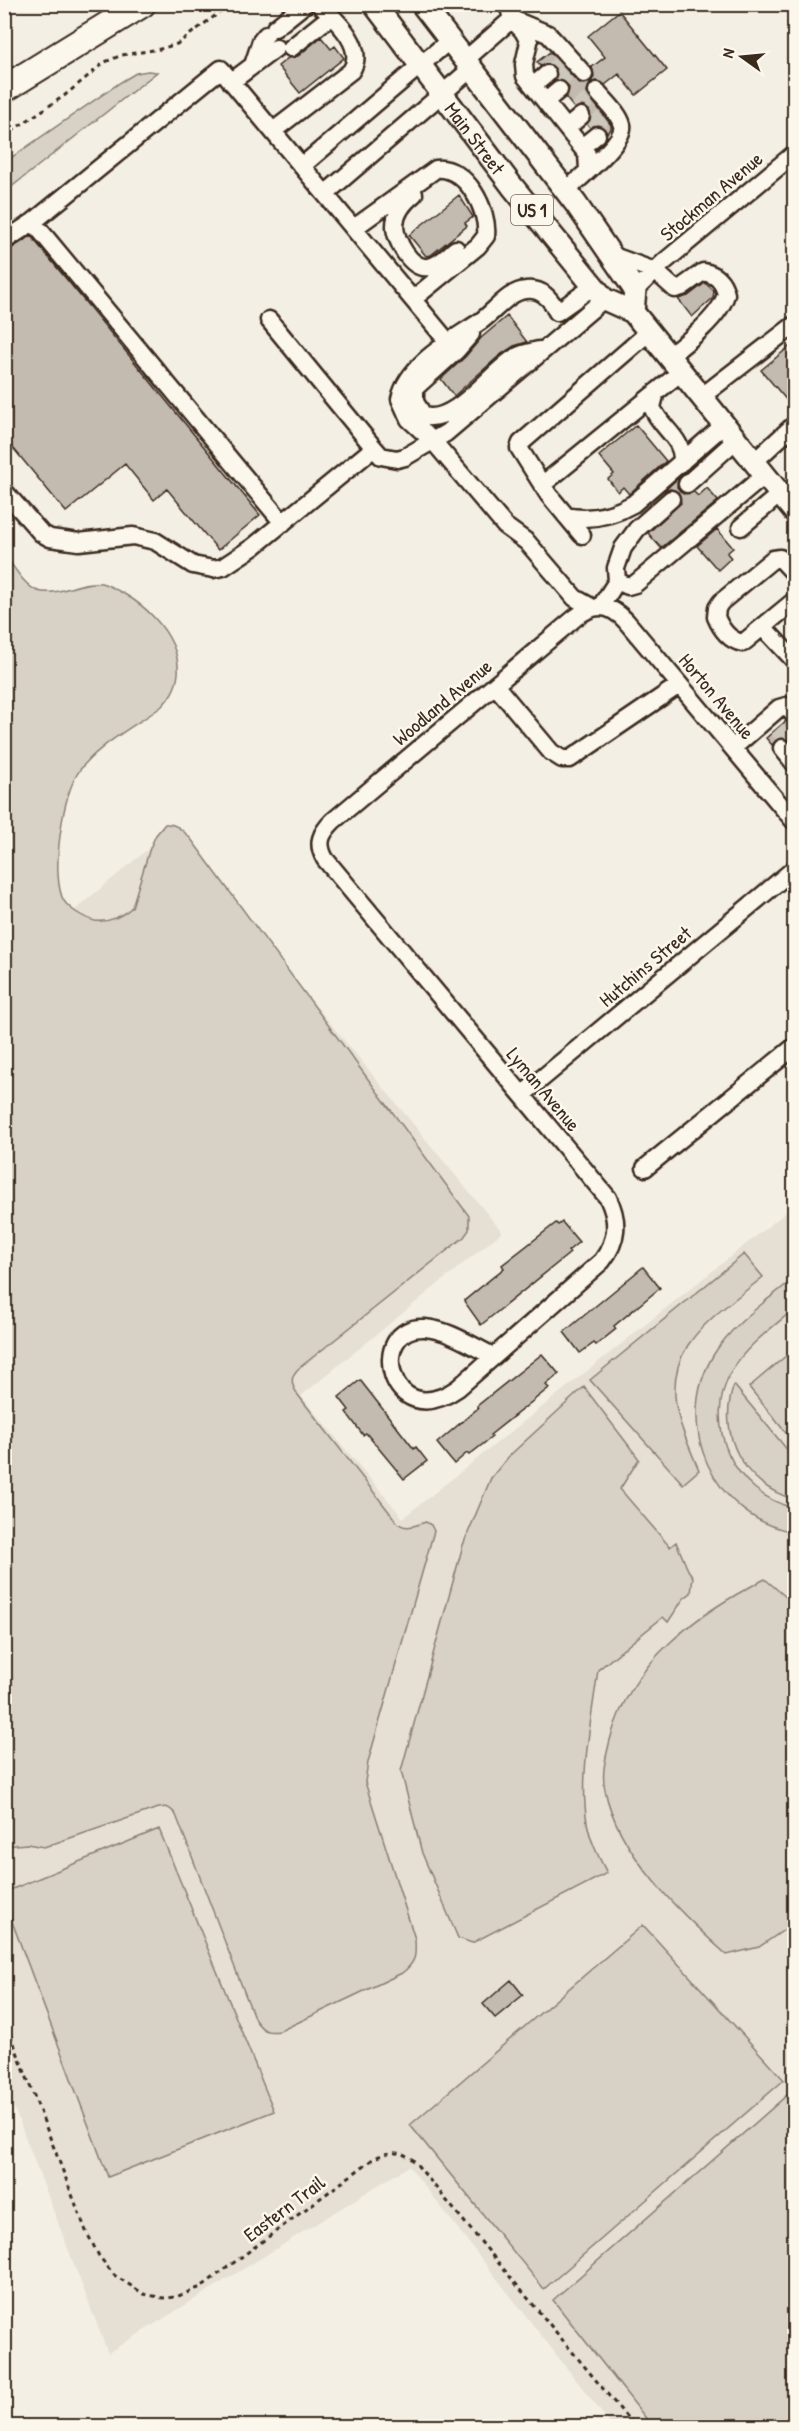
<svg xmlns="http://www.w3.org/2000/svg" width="799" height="2431" font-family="'Patrick Hand',sans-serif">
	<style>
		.built { fill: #e5dfd4 }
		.green { fill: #d8d1c6; stroke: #8a7e72; stroke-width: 1.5 }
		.building { fill: #c3bbb0; stroke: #3b2a1e; stroke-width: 1.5 }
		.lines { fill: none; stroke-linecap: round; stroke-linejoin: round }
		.minor-tunnel { stroke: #cec8bc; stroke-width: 16; stroke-dasharray: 16 8; stroke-linecap: butt }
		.minor-casing { stroke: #3b2a1e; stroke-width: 21 }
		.major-casing { stroke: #3b2a1e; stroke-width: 26 }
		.highway-casing { stroke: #3b2a1e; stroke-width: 30 }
		.path { stroke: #3b2a1e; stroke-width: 3; stroke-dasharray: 4.5 4.5; stroke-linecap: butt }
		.minor { stroke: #fbf7ec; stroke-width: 16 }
		.major { stroke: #fbf7ec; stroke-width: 21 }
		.highway { stroke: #fbf7ec; stroke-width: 26 }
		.labels { text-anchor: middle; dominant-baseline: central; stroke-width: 5; stroke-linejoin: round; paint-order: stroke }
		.shield { fill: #fbf7ec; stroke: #75685c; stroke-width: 1.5 }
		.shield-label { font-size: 18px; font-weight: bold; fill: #3b2a1e }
		.street-label { font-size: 20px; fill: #3b2a1e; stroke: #fbf7ec }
	</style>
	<rect width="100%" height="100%" fill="#f3efe4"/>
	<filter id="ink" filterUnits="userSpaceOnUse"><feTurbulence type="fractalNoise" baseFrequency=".0167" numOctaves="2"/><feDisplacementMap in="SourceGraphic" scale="12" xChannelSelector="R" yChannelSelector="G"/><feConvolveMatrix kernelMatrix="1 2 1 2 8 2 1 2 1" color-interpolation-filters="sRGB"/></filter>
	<g filter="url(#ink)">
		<!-- built -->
		<path class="built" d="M171,830L502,1232L301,1396L403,1518L794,1206V2426H612L409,2166L108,2353L5,2084V968Z"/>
		<!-- green -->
		<path class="green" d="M148,71L157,72L5,192V162L121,82L136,73Z
			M4,554C13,565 24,586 38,591C58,597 81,580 101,583C110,585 118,591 126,595C165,618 200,668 161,707C135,726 92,748 76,776C62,802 52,869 62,897C66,908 84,918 95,921C108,923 123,916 132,907L150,848L156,835L165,824C177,823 183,831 191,839L469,1216V1230L464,1237L298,1369C289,1378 292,1386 298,1395L397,1522C406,1531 415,1525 426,1522L431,1525L434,1531L368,1762L365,1782L415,1939C416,1956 416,1962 402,1973L280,2031C267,2033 263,2031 255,2020L176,1815C169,1806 166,1806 155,1809L44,1847L27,1844L5,1846Z
			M744,1254L763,1277C713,1318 657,1347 680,1422C685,1438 692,1454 699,1470L683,1484L590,1380Z
			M794,1278V1309C772,1328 747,1345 732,1370C701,1425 734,1494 794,1508V1532C713,1518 671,1424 714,1354C733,1323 767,1301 794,1278Z
			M794,1349V1443L749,1387Z
			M734,1385L794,1458V1499C744,1486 716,1434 734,1385Z
			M584,1387L639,1459L620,1489L670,1547L676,1542L688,1570L693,1577L691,1593L684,1598L668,1622L663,1617L598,1670C592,1716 579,1777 587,1822C590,1841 599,1857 607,1873L472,1943L458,1938L422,1853L401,1771L463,1545L491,1478L509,1456Z
			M765,1579L794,1604V1923L759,1947L727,1955C680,1913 618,1854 605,1790C601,1773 606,1757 610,1740C631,1661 696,1614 765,1579Z
			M159,1829L274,2111L108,2177L5,1903V1892Z
			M643,1925L784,2080L544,2289L410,2125Z
			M794,2089V2426H652L553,2300Z"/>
		<!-- building -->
		<path class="building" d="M619,11L667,70L636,95L619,74L605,85L596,81L590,83L587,93L611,125V129L607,133L600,125L590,127L588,124L591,119L589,110L584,106L574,108L566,98L569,88L563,80L555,81L557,73L555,67L546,64L540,66L537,62L550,52L577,81L581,84L591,82L594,77L592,67L605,57L588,36Z
			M321,37L331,49L335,46L344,58L300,93L278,66L288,58L298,56Z
			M459,195L473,217L465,223L467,226L431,255L426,256L409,235Z
			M31,236L260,515L218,550L167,489L154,500L125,464L66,512L4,437V253Z
			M705,283L714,291L713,298L692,317L678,299L688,296Z
			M507,316L527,342L514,346L500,355L454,396L441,379L465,357L481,338Z
			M795,342V410L761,370Z
			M636,425L666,461L629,494L623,487L618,492L608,479L614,474L599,456Z
			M678,478L677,487L683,494L694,492L698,496L707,488L718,501L661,548L648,533L681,503L678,492L670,489L664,491Z
			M717,529L733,548L727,553L731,558L718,570L697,546Z
			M786,721L795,725V737L790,741L780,738L772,745L766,738Z
			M562,1222L579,1242L568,1251L570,1253L481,1325L464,1301L504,1268L502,1265L556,1223L558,1225Z
			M643,1267L660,1288L614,1326L616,1329L596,1345L594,1343L580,1353L564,1332Z
			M542,1354L559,1374L546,1385L549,1388L490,1435L492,1437L469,1455L467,1453L454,1464L437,1443L478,1408L477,1406Z
			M360,1380L414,1449L416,1447L427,1461L404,1479L366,1433L363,1435L346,1412L349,1410L339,1397Z
			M511,1980L523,1995L495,2018L483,2004Z"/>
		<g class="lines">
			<!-- minor-tunnel -->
			<path class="minor-tunnel" d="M547,74L562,61
				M555,84L570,71
				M576,110L591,98
				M591,128L605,116
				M777,729L789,742"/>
			<defs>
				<path id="minor" d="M508,4L512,19L523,31L529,42L524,64L525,76L587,154L588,169
					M514,20L548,34L584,74
					M275,28L305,4
					M291,48L331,16
					M465,60L512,19
					M253,65L261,41L266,35
					M231,82L276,48
					M533,86L547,74
					M546,101L559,90
					M567,128L581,116
					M273,131L351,71C367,47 336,20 319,4
					M582,147L597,135
					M302,166L450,40
					M566,191C578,179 626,141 622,125C619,113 604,100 597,91
					M325,194L471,69
					M414,194C404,202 395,212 395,226C395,240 411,270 428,267C439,266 448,255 456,249
					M33,222L283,523
					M354,228L436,169C466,166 489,210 486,236L478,246L413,299
					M4,241L33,222L221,69L448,342
					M611,255L655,271L675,289L682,287L703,272C716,274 723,281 726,294C721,316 686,343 669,356
					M635,290L664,262L794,154
					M269,320L374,448L381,456L397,459L405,457L446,433L604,299
					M471,334L457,350L415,388V402L424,416C455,425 491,371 516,357C523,353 531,352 539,350
					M656,392L652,407C660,428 684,438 682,462
					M701,397L794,325
					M754,462L794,425
					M687,484L736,440
					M542,485L681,372
					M4,491L41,533L50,538L79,542L133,536L155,541L193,565L213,569L223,567L253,547L374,448
					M566,516C590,521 612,516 633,504L724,425
					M741,527L780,494
					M582,535L548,494L519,448L521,443L649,332
					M794,573L780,558L773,559L721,602L717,608L716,617C721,629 730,641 743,643L794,601
					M617,581L628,586L635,584L765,475
					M601,606L617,581L616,568L623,548L637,529L671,499
					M593,608L575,598L527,542L505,526L433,441L409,419L400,399C408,363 453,340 481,321C495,311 509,291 526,290C542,288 551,299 557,312L594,286
					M763,627L794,660
					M495,685L551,752L562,759H570L679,685
					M733,748L779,708L786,706L794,715
					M782,748L794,763
					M522,1095L794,869
					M645,1168L794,1047
					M493,1356C472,1346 449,1330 425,1328C366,1324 388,1437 458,1388L602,1261C618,1240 619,1221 608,1198L325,859C316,843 321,833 333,821L575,618C594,603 609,603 626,621L794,821"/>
				<g id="major">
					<path id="s1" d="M374,4L512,186L604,299L633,312L794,511"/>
					<path d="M422,4L576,204L635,290L633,312"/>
				</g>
				<path id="highway" d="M4,89L142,4"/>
			</defs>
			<!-- minor casing -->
			<use href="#minor" class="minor-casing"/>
			<!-- major casing -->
			<use href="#major" class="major-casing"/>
			<!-- highway casing -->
			<use href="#highway" class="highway-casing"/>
			<!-- path -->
			<path class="path" d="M4,136L64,96L105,62L122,55L160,49L177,44L231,4
				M4,2018L86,2231L99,2256L114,2275L144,2294L163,2298L176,2297L201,2287L373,2159C388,2151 400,2150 413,2160L634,2426"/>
			<!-- minor -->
			<use href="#minor" class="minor"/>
			<!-- major -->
			<use href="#major" class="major"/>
			<!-- highway -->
			<use href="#highway" class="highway"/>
		</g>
	</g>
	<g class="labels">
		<!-- shield labels -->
		<rect class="shield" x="511" y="195" width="42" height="30" rx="4.5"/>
		<g class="shield-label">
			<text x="532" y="210">US 1</text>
		</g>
		<!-- street labels -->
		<g class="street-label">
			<text stroke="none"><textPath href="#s1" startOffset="168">Main Street</textPath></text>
			<text transform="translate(711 196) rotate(-40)">Stockman Avenue</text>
			<text transform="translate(717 696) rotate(50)">Horton Avenue</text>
			<text transform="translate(442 702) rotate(-40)">Woodland Avenue</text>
			<text transform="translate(645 966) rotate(-40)">Hutchins Street</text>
			<text transform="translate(544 1089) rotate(50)">Lyman Avenue</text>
			<text transform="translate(284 2208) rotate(-37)">Eastern Trail</text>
		</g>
	</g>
	<!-- margin -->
	<rect width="799" height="2431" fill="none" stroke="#fbf7ec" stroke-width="24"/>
	<rect x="12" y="12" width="775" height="2407" fill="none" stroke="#3b2a1e" stroke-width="2" filter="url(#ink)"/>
	<!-- north arrow -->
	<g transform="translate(742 57) rotate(285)" stroke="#fbf7ec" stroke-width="4.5" paint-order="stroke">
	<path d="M0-4.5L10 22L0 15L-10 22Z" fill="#3b2a1e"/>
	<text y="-9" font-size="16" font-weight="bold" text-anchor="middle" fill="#3b2a1e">N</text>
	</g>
</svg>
